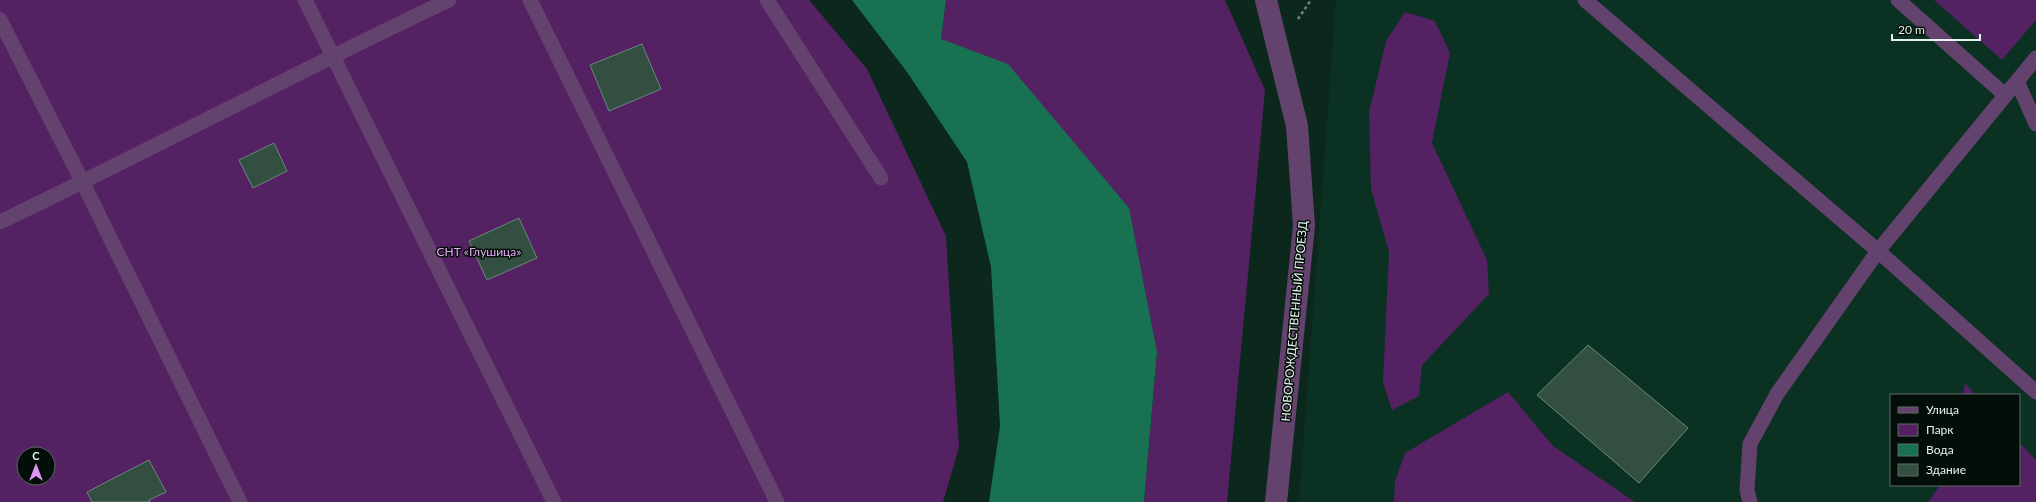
<svg xmlns="http://www.w3.org/2000/svg" width="2036" height="502" font-family="Lato,sans-serif">
	<style>
		.built { fill: #0b3122; fill-rule: evenodd }
		.green { fill: #542162; fill-rule: evenodd }
		.water { fill: #187252 }
		.building { fill: #334f42; stroke: #6a887a }
		.lines { fill: none; stroke-linecap: round; stroke-linejoin: round }
		.path { stroke: #70877d; stroke-width: 2.5; stroke-dasharray: 3 3; stroke-linecap: butt }
		.service { stroke: #64426e; stroke-width: 15 }
		.minor { stroke: #64426e; stroke-width: 22 }
		.labels { text-anchor: middle; dominant-baseline: central; stroke-width: 3; stroke-linejoin: round; paint-order: stroke }
		.park-label { font-size: 12px; fill: #e6abf7; stroke: #040e09 }
		.street-label { font-size: 12px; fill: #e4f4ec; stroke: #040e09 }
	</style>
	<rect width="100%" height="100%" fill="#0c281d"/>
	<!-- built -->
	<path class="built" d="M1336,0H2036V502H1299ZM1891,395H2019V485H1891Z"/>
	<!-- green -->
	<path class="green" d="M0,0H809L867,69L946,236L959,447L943,502H0ZM24,454H48V478H24Z
		M946,0H1225L1265,90L1227,502H1144L1157,352L941,39Z
		M1934,0H2036V20L2002,60Z
		M1405,12L1435,21L1450,53L1432,143L1487,260L1489,294L1422,365L1419,396L1392,410L1383,383L1389,252L1371,189L1369,112L1386,41Z
		M1965,383L1975,395H1963Z
		M1508,392L1553,446L1635,502H1394L1395,481L1405,453Z
		M2019,442L2036,460V502H1928L1940,485H2019Z"/>
	<!-- water -->
	<path class="water" d="M852,0H946L941,39L1008,64L1129,208L1157,352L1144,502H989L1000,426L991,267L967,162L907,72Z"/>
	<!-- building -->
	<path class="building" d="M642,44L661,89L609,111L590,65Z
		M274,143L287,171L253,188L239,160Z
		M519,218L537,258L487,280L469,241Z
		M1588,345L1688,428L1639,483L1537,395Z
		M149,460L166,492L149,500L150,502H92L87,492Z"/>
	<g class="lines">
		<!-- path -->
		<path class="path" d="M1298,19L1311,0"/>
		<!-- service -->
		<path class="service" d="M305,0L554,502
			M530,0L777,502
			M767,0L881,178
			M1585,0L1878,251L2036,392
			M1898,0L2005,95
			M0,20L83,183L240,502
			M2017,81L2036,124
			M0,222C151,150 298,71 449,0
			M1750,502L1747,490L1750,444L1777,394L1878,251L2036,58"/>
		<!-- minor -->
		<path class="minor" d="M1266,0L1297,126L1304,226L1276,502"/>
	</g>
	<g class="labels">
		<!-- park labels -->
		<g class="park-label">
			<text x="479" y="251">СНТ «Глушица»</text>
		</g>
		<!-- street labels -->
		<g class="street-label">
			<text transform="translate(1294 321) rotate(-85)">НОВОРОЖДЕСТВЕННЫЙ ПРОЕЗД</text>
		</g>
	</g>
	<!-- legend -->
	<rect x="1890" y="394" width="130" height="92" fill="#040e09" stroke="#5e6a64"/>
	<rect x="1898" y="407" width="20" height="6" fill="#64426e" stroke="#5e6a64"/>
	<text x="1926" y="414" font-size="12" fill="#e4f4ec">Улица</text>
	<rect x="1898" y="424" width="20" height="12" fill="#542162" stroke="#5e6a64"/>
	<text x="1926" y="434" font-size="12" fill="#e4f4ec">Парк</text>
	<rect x="1898" y="444" width="20" height="12" fill="#187252" stroke="#5e6a64"/>
	<text x="1926" y="454" font-size="12" fill="#e4f4ec">Вода</text>
	<rect x="1898" y="464" width="20" height="12" fill="#334f42" stroke="#5e6a64"/>
	<text x="1926" y="474" font-size="12" fill="#e4f4ec">Здание</text>
	<!-- north arrow -->
	<g transform="translate(36 466)"><circle r="19" fill="#040e09" stroke="#5e6a64"/>
	<path d="M0-3L7 15L0 10L-7 15Z" fill="#de98f2"/>
	<text y="-6" font-size="11" font-weight="bold" text-anchor="middle" fill="#e4f4ec">С</text>
	</g>
	<!-- scale -->
	<path d="M1892 34v6h88v-6" fill="none" stroke="#e4f4ec" stroke-width="2"/>
	<text x="1898" y="34" font-size="12" fill="#e4f4ec" stroke="#040e09" stroke-width="3" paint-order="stroke">20 m</text>
</svg>
